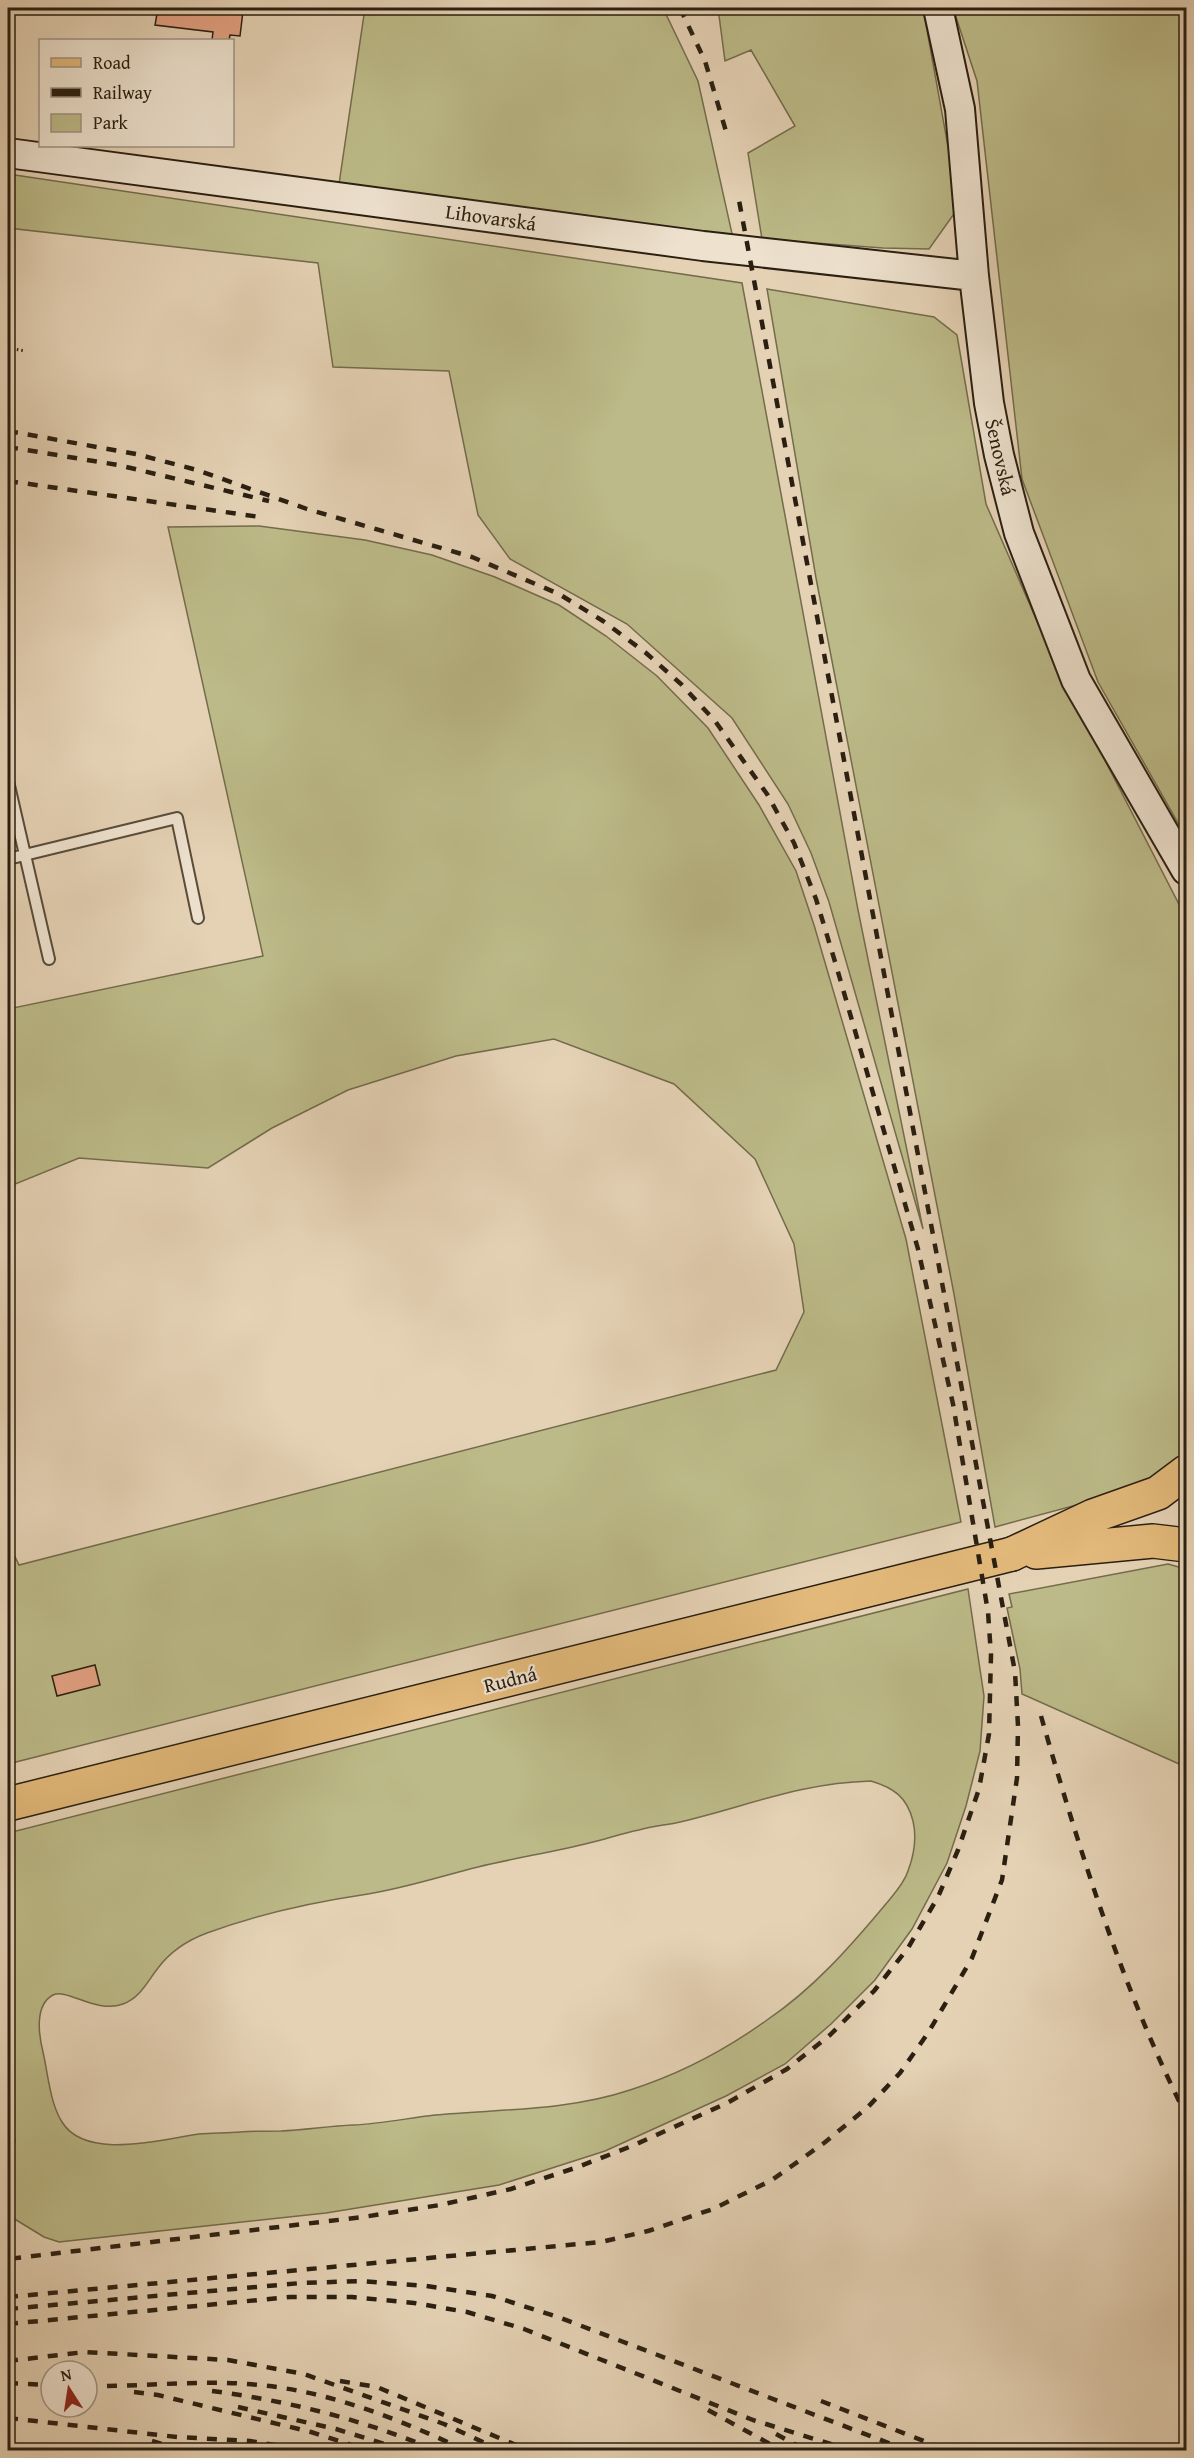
<svg xmlns="http://www.w3.org/2000/svg" width="1194" height="2458" font-family="'Gentium Book Plus',serif">
	<style>
		.green { fill: #bcba88; stroke: #736c4c; stroke-width: 1.5; fill-rule: evenodd }
		.building { fill: #e4a283; stroke: #2a1f11; stroke-width: 1.5 }
		.lines { fill: none; stroke-linecap: round; stroke-linejoin: round }
		.lane-casing { stroke: #594c3a; stroke-width: 14 }
		.secondary-casing { stroke: #2a1f11; stroke-width: 32 }
		.primary-casing { stroke: #2a1f11; stroke-width: 36 }
		.highway-casing { stroke: #2a1f11; stroke-width: 36 }
		.path { stroke: #2a1f11; stroke-width: 3; stroke-dasharray: 1.5 3; stroke-linecap: butt }
		.lane { stroke: #eee2cf; stroke-width: 10 }
		.secondary { stroke: #eee2cf; stroke-width: 28 }
		.primary { stroke: #e2b97a; stroke-width: 33 }
		.highway { stroke: #e2b97a; stroke-width: 33 }
		.rail { stroke: #2a1f11; stroke-width: 4.5; stroke-dasharray: 10 10; stroke-linecap: butt }
		.labels { text-anchor: middle; dominant-baseline: central; stroke-width: 4.5; stroke-linejoin: round; paint-order: stroke }
		.street-label { font-size: 20px; fill: #2a1f11; stroke: #eee2cf }
	</style>
	<rect width="100%" height="100%" fill="#e5d2b5"/>
	<filter id="stains"><feTurbulence type="fractalNoise" baseFrequency=".00333" numOctaves="4"/><feColorMatrix values="0 0 0 0 .2 0 0 0 0 .09 0 0 0 0 .02 0 0 0 .5 -.17"/></filter>
	<radialGradient id="worn" r=".72"><stop offset=".6" stop-color="#630" stop-opacity="0"/><stop offset="1" stop-color="#630" stop-opacity=".3"/></radialGradient>
	<!-- green -->
	<path class="green" d="M365,8H663L698,81L733,238L339,184Z
		M718,8H923L949,152L956,211L929,249L883,248L762,239L748,153L795,126L751,50L725,61Z
		M953,8H1186V837L1098,682L1022,479L977,81Z
		M8,174L742,283L858,910L923,1229L829,902L811,853L788,804L732,718L627,624L510,559L478,515L449,371L333,367L318,263L8,228Z
		M767,289L934,317L957,335L986,504L1067,690L1073,698L1186,918V1223L1182,1272L1186,1308V1454L1176,1468L1147,1486L995,1527L954,1294L816,578Z
		M259,526L365,540L432,555L495,577L559,605L606,636L657,676L708,728L759,805L796,871L814,925L906,1239L961,1522L8,1764V1542L19,1565L776,1370L804,1312L794,1244L755,1159L674,1084L554,1039L456,1056L348,1090L272,1128L208,1168L79,1158L8,1187V1009L263,956L168,527Z
		M1168,1564L1186,1569V1767L1022,1694L1020,1669L1007,1608L1012,1607L1009,1594Z
		M968,1589L984,1696L980,1751L966,1806L947,1863L912,1929L875,1980L831,2024L785,2064L726,2096L605,2151L499,2185L326,2213L59,2242L44,2237L8,2215V2168L15,2141L8,2107V1833ZM871,1781C894,1788 907,1797 913,1821C917,1838 914,1855 908,1871C904,1884 893,1895 885,1905C850,1947 813,1989 767,2020C724,2051 680,2074 630,2090C567,2111 500,2109 435,2115C408,2118 381,2124 353,2125C329,2126 305,2130 281,2131C267,2131 254,2131 240,2132C226,2133 213,2133 199,2134C162,2139 86,2161 62,2122C50,2103 48,2074 43,2052C39,2036 34,2005 53,1995C67,1988 96,2014 123,2004C140,1998 147,1982 158,1968C170,1952 188,1940 207,1933C258,1914 314,1902 368,1894C405,1888 442,1876 478,1867C515,1858 553,1852 589,1843C606,1839 623,1833 639,1830C653,1826 667,1825 680,1822C748,1806 799,1783 871,1781Z"/>
	<!-- building -->
	<path class="building" d="M158,8H218L243,11L240,36L230,35L229,40H212L213,32L155,25Z
		M95,1665L100,1685L57,1696L52,1676Z"/>
	<g class="lines">
		<defs>
			<path id="lane" d="M8,781L49,959
				M8,859L177,818L198,918"/>
			<path id="secondary" d="M938,8L960,109L974,276L989,403L999,455L1019,533L1076,680L1186,870
				M8,153L703,246L974,276"/>
			<path id="primary" d="M8,1804L1012,1554"/>
			<path id="highway" d="M1036,1552L1153,1541L1186,1545
				M1012,1554L1093,1516L1158,1493L1186,1472"/>
		</defs>
		<!-- lane casing -->
		<use href="#lane" class="lane-casing"/>
		<!-- secondary casing -->
		<use href="#secondary" class="secondary-casing"/>
		<!-- primary casing -->
		<use href="#primary" class="primary-casing"/>
		<!-- highway casing -->
		<use href="#highway" class="highway-casing"/>
		<!-- path -->
		<path class="path" d="M8,348L25,351"/>
		<!-- lane -->
		<use href="#lane" class="lane"/>
		<!-- secondary -->
		<use href="#secondary" class="secondary"/>
		<!-- primary -->
		<use href="#primary" class="primary"/>
		<!-- highway -->
		<use href="#highway" class="highway"/>
		<!-- rail -->
		<path class="rail" d="M680,8L705,61L728,138
			M8,431L136,454L197,470L307,509L472,557L559,594L603,621L646,653L681,684L715,721L767,794L794,843L816,899L836,965L918,1249L953,1404L988,1612L991,1655L989,1734L979,1789L958,1850L938,1897L908,1948L874,1991L830,2035L787,2069L727,2103L632,2146L575,2168L511,2189L440,2205L363,2217L8,2259
			M8,447L118,465L269,501
			M8,481L260,517
			M1041,1716C1080,1852 1122,1988 1186,2115
			M8,2297L601,2242L648,2231L713,2209L772,2180L824,2143L868,2107L900,2073L928,2033L972,1958L1002,1880L1017,1778L1018,1726L1015,1672L738,195
			M8,2309L301,2283L361,2281L426,2286L492,2296L558,2317L907,2450
			M8,2324L290,2297H352L414,2303L467,2312L524,2329L753,2420L850,2450
			M8,2361L85,2352L228,2360L304,2374L444,2424L500,2450
			M340,2381L377,2387L528,2450
			M8,2383L51,2385
			M87,2386C140,2387 194,2380 247,2384C325,2389 396,2418 465,2450
			M212,2391C289,2401 364,2420 435,2450
			M134,2392L158,2395L311,2432L367,2450
			M821,2401L947,2450
			M238,2407L336,2429L404,2450
			M708,2410L781,2450
			M8,2418L177,2437L250,2441L305,2450
			M776,2434L806,2450
			M152,2441L182,2450
			M8,2446L22,2450"/>
	</g>
	<g class="labels">
		<!-- street labels -->
		<g class="street-label">
			<text transform="translate(491 217) rotate(8)">Lihovarská</text>
			<text transform="translate(1001 457) rotate(77)">Šenovská</text>
			<text transform="translate(510 1679) rotate(-14)">Rudná</text>
		</g>
	</g>
	<!-- margin -->
	<rect width="1194" height="2458" fill="none" stroke="#e5d2b5" stroke-width="30"/>
	<rect x="9" y="9" width="1176" height="2440" fill="none" stroke="#2a1f11" stroke-width="3"/>
	<rect x="15" y="15" width="1164" height="2428" fill="none" stroke="#2a1f11" stroke-width="1.5"/>
	<!-- legend -->
	<rect x="39" y="39" width="195" height="108" fill="#eee2cf" stroke="#a09483" stroke-width="1.5"/>
	<rect x="51" y="58" width="30" height="9" fill="#e2b97a" stroke="#a09483" stroke-width="1.5"/>
	<text x="93" y="69" font-size="18" fill="#2a1f11">Road</text>
	<rect x="51" y="88" width="30" height="9" fill="#2a1f11" stroke="#a09483" stroke-width="1.5"/>
	<text x="93" y="99" font-size="18" fill="#2a1f11">Railway</text>
	<rect x="51" y="114" width="30" height="18" fill="#bcba88" stroke="#a09483" stroke-width="1.5"/>
	<text x="93" y="129" font-size="18" fill="#2a1f11">Park</text>
	<!-- north arrow -->
	<g transform="translate(69 2389) rotate(348)"><circle r="28" fill="#eee2cf" stroke="#a09483" stroke-width="1.5"/>
	<path d="M0-4.5L10 22L0 15L-10 22Z" fill="#8f2418"/>
	<text y="-9" font-size="16" font-weight="bold" text-anchor="middle" fill="#2a1f11">N</text>
	</g>
	<rect width="100%" height="100%" filter="url(#stains)"/>
	<rect width="100%" height="100%" fill="url(#worn)"/>
</svg>
